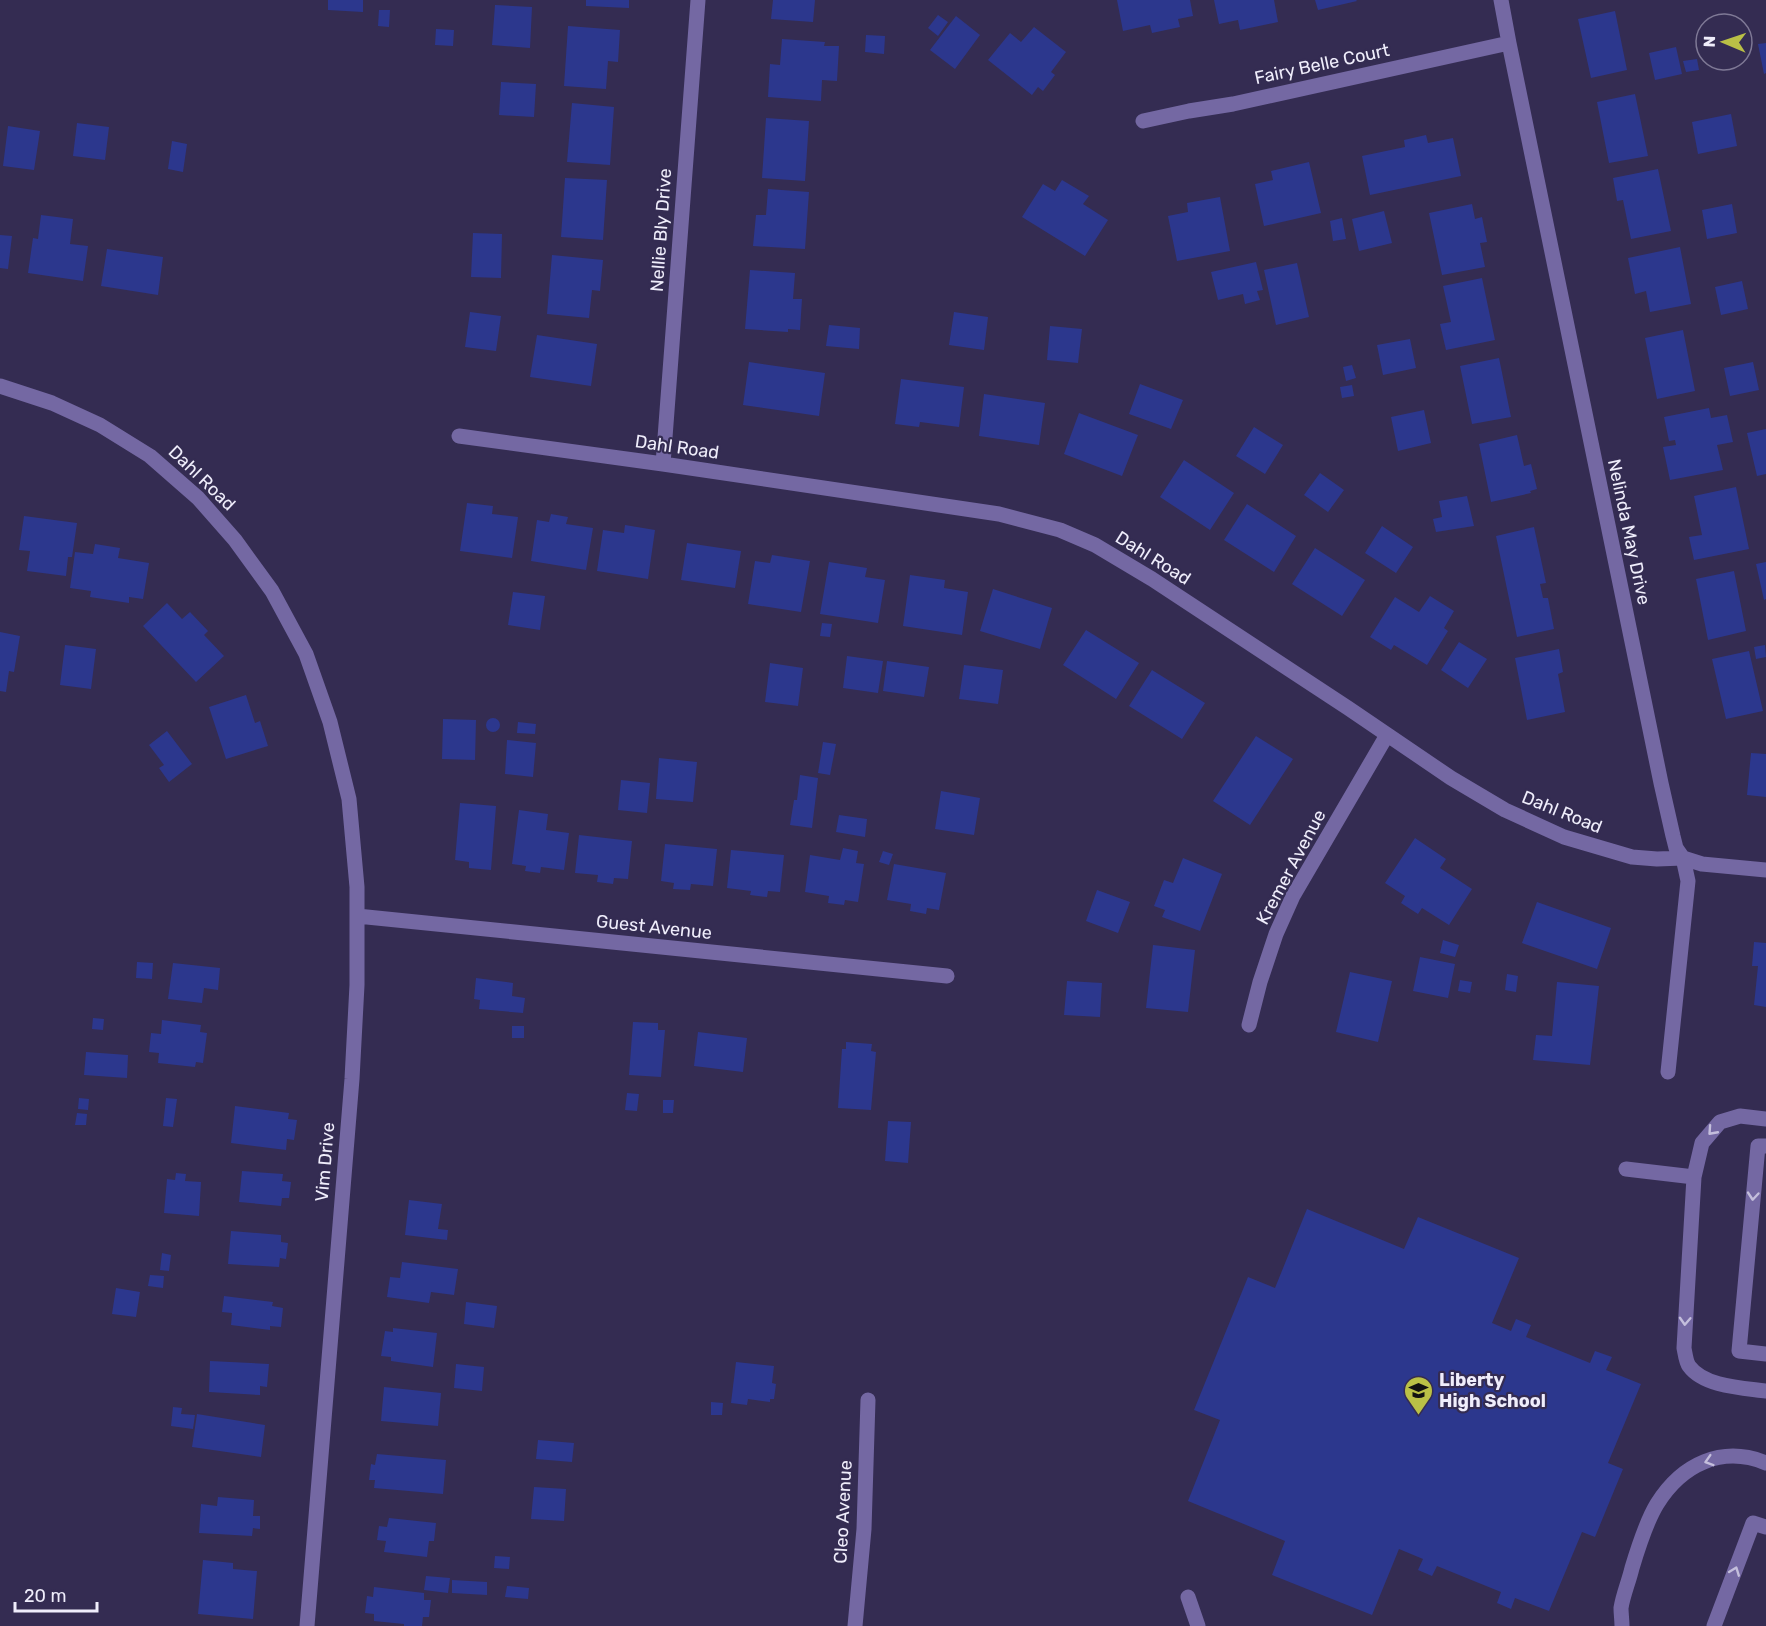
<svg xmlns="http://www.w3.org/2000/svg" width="1766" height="1626" font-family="Rubik,sans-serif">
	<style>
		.building { fill: #2c378d }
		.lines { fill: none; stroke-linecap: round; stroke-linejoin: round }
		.lane { stroke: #7468a3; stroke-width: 15 }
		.street { stroke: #7468a3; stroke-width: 15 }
		.oneway { stroke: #c4bedc }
		.labels { text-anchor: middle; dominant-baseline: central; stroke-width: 4.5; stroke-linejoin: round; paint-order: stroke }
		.street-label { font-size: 18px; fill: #efedfb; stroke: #342c52 }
		.poi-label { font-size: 18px; font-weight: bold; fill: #efedfb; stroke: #342c52; text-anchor: start }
	</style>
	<rect width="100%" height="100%" fill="#342c52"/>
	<!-- building -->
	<path class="building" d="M328,0H363V12L328,10Z
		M586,0H629V8L586,6Z
		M773,0H815L813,22L771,19Z
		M1117,0H1190L1193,16L1178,19L1180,27L1152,33L1150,25L1123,31Z
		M1214,0H1274L1278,22L1240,30L1238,20L1219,24Z
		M1315,0H1356L1357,1L1318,10Z
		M495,5L532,7L530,48L492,45Z
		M379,10H390L389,27L378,26Z
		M1615,11L1627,70L1591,78L1578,19Z
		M938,15L948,22L938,36L928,28Z
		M956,16L980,35L955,69L930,50Z
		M568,26L620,30L618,62L608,61L606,89L564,86Z
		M1034,27L1066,52L1051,72L1055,75L1043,91L1038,87L1032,95L988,60L1010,33L1021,42Z
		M436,29L454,30L453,46L435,45Z
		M866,35L885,36L884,54L865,52Z
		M782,39L825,42L824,46H839L837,81L822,80L821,101L768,97L770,64L780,65Z
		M1766,43V73L1764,74L1758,44Z
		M1676,47L1682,74L1655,80L1649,53Z
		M1697,59L1699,70L1686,72L1683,61Z
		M501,82L536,84L534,117L499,115Z
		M1635,94L1648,156L1609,163L1597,102Z
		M572,103L614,107L610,165L567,162Z
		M1731,114L1737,146L1698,154L1692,122Z
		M766,118L809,121L805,181L762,178Z
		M77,123L109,127L105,160L73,156Z
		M8,126L40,131L34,170L3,166Z
		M1426,135L1428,143L1453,138L1461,176L1370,195L1362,156L1405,147L1404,140Z
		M172,141L187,144L183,172L168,169Z
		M1309,162L1321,213L1264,226L1255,184L1273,180L1271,171Z
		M1658,169L1671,231L1631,239L1623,200L1617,201L1613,178Z
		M565,178L607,180L603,240L561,237Z
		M1062,180L1089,196L1083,204L1108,220L1085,256L1022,217L1043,184L1055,191Z
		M768,189L809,192L805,249L753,246L756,215H766Z
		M1220,197L1230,251L1177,261L1168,216L1188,212L1187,203Z
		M1472,204L1475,219L1482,217L1487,242L1480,243L1485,267L1442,275L1429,213Z
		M1732,204L1737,233L1707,239L1702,210Z
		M1384,211L1392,243L1359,251L1352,219Z
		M41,215L73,219L70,244L88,246L83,281L28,273L33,238L38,239Z
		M1342,218L1346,239L1333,241L1330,221Z
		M473,233L502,234L501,278L471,277Z
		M0,235L12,236L8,269L0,268Z
		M1680,247L1691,304L1650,312L1646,291L1635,294L1628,258Z
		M107,249L163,257L158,295L101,286Z
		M552,255L603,260L600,291L592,290L589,318L547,314Z
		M1256,262L1263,290L1257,291L1260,300L1245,304L1243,294L1218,300L1211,272Z
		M1297,263L1309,317L1276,325L1264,270Z
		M750,270L795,273L793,299H802L800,330L788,329V332L745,329Z
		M1482,278L1495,340L1446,350L1440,324L1451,322L1443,286Z
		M1742,281L1748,309L1721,315L1715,287Z
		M470,312L501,316L496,351L465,347Z
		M954,312L988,317L984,350L949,345Z
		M829,325L860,328L859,349L826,346Z
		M1050,326L1082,329L1078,363L1047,360Z
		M1683,330L1695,391L1657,399L1645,338Z
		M537,335L597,344L591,386L530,377Z
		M1410,339L1416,368L1383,375L1377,345Z
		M1499,358L1511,417L1472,424L1460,366Z
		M749,362L825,373L819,416L743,405Z
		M1753,362L1759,390L1730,396L1724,368Z
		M1352,365L1356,378L1346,381L1343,367Z
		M901,379L964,387L959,427L920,422L919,427L895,424Z
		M1140,384L1183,400L1171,429L1129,414Z
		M1352,385L1354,396L1342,398L1340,387Z
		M984,394L1045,403L1039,445L979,436Z
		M1709,408L1711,418L1727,415L1733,442L1717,445L1723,470L1670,480L1663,447L1676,445L1675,440L1669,441L1664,417Z
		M1424,410L1431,443L1398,451L1391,417Z
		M1079,413L1138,435L1122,476L1064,454Z
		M1254,427L1283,445L1265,474L1236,456Z
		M1766,429V474L1757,476L1747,433Z
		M1517,435L1524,466L1531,464L1537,489L1530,491L1531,493L1491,502L1479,444Z
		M1184,460L1234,493L1210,530L1160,497Z
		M1320,473L1344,490L1328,512L1304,495Z
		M1736,487L1749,549L1694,560L1689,537L1702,535L1694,496Z
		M1467,496L1474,526L1436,532L1433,519L1442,517L1439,501Z
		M467,503L493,506L492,514L518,517L512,558L460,551Z
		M1247,504L1296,536L1274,572L1224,540Z
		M551,514L568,517L566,524L593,528L586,570L531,561L537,520L549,522Z
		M24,516L77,523L72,557H68L66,576L27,571L30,551L19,550Z
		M625,525L655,530L648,579L597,571L603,530L624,533Z
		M1382,526L1413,547L1396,573L1365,553Z
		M1534,527L1546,583L1540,584L1543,598H1548L1554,629L1517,637L1496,536Z
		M687,543L741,551L735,588L681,580Z
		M95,544L120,548L118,558L149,563L143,599L129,597V603L90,597L91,591L70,588L75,552L93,554Z
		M1315,548L1365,580L1342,616L1292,584Z
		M772,555L810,561L801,612L748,604L755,561L770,563Z
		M829,562L867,568L865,577L885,580L878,623L820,614Z
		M1766,562V599L1764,600L1756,564Z
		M1734,571L1746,631L1708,640L1696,579Z
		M910,575L945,580L944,588L968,592L962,635L903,626Z
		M993,589L1052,608L1040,649L980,631Z
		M513,592L545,596L540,630L508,625Z
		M1430,596L1454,611L1444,628L1448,631L1427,665L1394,645L1391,650L1370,637L1395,597L1419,612Z
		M167,603L182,619L190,612L208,631L204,635L224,656L196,682L143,626Z
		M822,623L832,624L830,637L820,636Z
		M1086,630L1139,663L1116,699L1063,665Z
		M0,632L20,636L14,672L9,671L6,692L0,691Z
		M1459,642L1487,659L1468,688L1441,670Z
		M65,645L96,649L91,689L60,685Z
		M1765,645L1766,657L1756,659L1754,647Z
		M1559,649L1563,672L1558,674L1565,712L1527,720L1515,658Z
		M1749,651L1763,711L1726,719L1712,659Z
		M847,656L883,661L878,693L843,688Z
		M887,661L929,667L924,697L883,691Z
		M770,663L803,668L798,706L765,702Z
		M964,665L1003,670L998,704L959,699Z
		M1152,670L1205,703L1182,739L1129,706Z
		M246,695L255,723L260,721L268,746L226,759L209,707Z
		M486 725a7 7 0 1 1 14 0a7 7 0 1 1-14 0Z
		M443,719L476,720L475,760L442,759Z
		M518,722L536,724L535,734L517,733Z
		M167,731L192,764L169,782L159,768L164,765L149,745Z
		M1256,736L1293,759L1250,825L1213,801Z
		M507,740L536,743L533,777L505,774Z
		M823,742L836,744L830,775L818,773Z
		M1751,753L1766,754V797L1747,795Z
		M659,758L697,762L693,802L656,799Z
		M800,775L818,778L812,828L790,825L794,800H797Z
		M621,780L650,783L647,813L618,810Z
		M941,791L980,798L974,835L935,829Z
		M460,803L496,806L491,870L469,868V862L455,860Z
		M519,810L548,814L546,830L569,833L564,870L541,867L540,873L525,871L526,866L512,864Z
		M839,815L867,819L865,837L836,832Z
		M579,835L632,841L628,879L614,878L613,884L597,882L598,875L575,873Z
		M1415,838L1446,859L1440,868L1472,889L1449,925L1422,908L1418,914L1401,903L1405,896L1385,883Z
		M665,844L717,849L713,886L691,884L690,890L673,889L674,883L661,881Z
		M843,848L858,851L856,863L864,864L858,902L845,900L844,905L828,903L829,896L805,892L810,855L840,860Z
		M731,850L784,855L780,892L768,891L767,897L750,895L751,891L727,888Z
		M883,851L893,854L889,865L879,862Z
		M1183,858L1222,874L1200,931L1162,917L1165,910L1154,906L1164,880L1173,883Z
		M894,864L946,873L939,910L927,908L926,914L910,911L911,904L887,900Z
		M1097,890L1130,902L1118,933L1086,921Z
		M1537,902L1611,928L1597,969L1522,943Z
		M1443,940L1459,945L1455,957L1440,953Z
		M1754,942L1766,943V1007L1754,1005L1758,966H1752Z
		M1153,945L1195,950L1188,1012L1146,1008Z
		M1420,957L1455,964L1448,998L1413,991Z
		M137,962L153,963L152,979L136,978Z
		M173,963L220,968L218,990L204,988L202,1003L168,999Z
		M1350,972L1392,981L1378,1042L1336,1032Z
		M1507,974L1518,976L1516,992L1505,990Z
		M476,978L513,983L512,996L525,998L523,1013L479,1009L480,1000L474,999Z
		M1460,980L1472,982L1470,993L1458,991Z
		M1067,981L1102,983L1100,1017L1064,1015Z
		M1557,982L1599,986L1590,1065L1533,1060L1536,1035L1552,1036Z
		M93,1018L104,1019L103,1030L92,1029Z
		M162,1020L201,1025L200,1032L207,1033L203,1063L196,1062L195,1067L158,1063L159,1053L149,1052L151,1033L161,1034Z
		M633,1022L658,1023V1030H665L661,1077L629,1075Z
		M512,1026H524V1038H512Z
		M698,1032L747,1038L743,1072L694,1066Z
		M846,1042L872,1044L871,1051L876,1052L871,1110L838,1108L842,1049H846Z
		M86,1052L128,1055L127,1078L84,1075Z
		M627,1093L639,1094L637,1111L625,1110Z
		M79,1098L89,1099L88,1110L78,1109Z
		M166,1098L177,1099L173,1127L163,1126Z
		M663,1100H674L673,1113H663Z
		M235,1106L289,1113L288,1119L297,1120L294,1140L287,1139L286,1150L231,1143Z
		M77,1113L87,1114L86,1125H75Z
		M888,1121L911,1122L908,1163L885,1161Z
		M242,1171L283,1174L282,1181L291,1182L289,1198H282L281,1206L239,1202Z
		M176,1173L186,1174L185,1181L201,1182L199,1216L164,1213L167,1179L175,1180Z
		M409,1200L442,1204L438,1229L448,1230L447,1240L405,1235Z
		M1307,1209L1404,1249L1418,1217L1519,1258L1492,1323L1511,1331L1516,1319L1531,1325L1526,1337L1590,1363L1595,1351L1612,1357L1606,1370L1641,1384L1608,1463L1623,1469L1595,1537L1582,1532L1549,1611L1515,1598L1511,1609L1497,1603L1501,1592L1437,1566L1432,1576L1418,1570L1423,1559L1399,1549L1372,1615L1272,1575L1285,1541L1188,1501L1220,1420L1194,1410L1248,1277L1275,1288Z
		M231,1231L281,1235V1242L288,1243L286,1259L280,1258L279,1267L228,1264Z
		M162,1253L171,1255L169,1271L160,1270Z
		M402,1262L458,1269L454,1295L431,1292L429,1303L387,1297L390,1277L400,1278Z
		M150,1275L164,1276L163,1288L148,1286Z
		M116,1288L140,1292L136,1317L112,1314Z
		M224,1296L273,1302L272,1306L283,1308L281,1327L270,1326V1330L231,1325L232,1313L222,1312Z
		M466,1302L497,1306L494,1328L464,1324Z
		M393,1328L437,1333L433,1367L391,1361V1357L381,1356L385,1331L393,1332Z
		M210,1361L269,1364L267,1387L260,1386V1395L209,1392Z
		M736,1362L774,1366L772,1383L776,1384L774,1399H770V1402L748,1399L747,1405L731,1403Z
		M456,1364L484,1367L482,1391L454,1388Z
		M384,1387L441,1393L438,1426L381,1421Z
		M711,1402L723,1403L722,1415H711Z
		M173,1407L182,1408L181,1414L195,1415L193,1429L171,1426Z
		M197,1414L265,1425L261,1457L192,1447Z
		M538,1440L574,1443L572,1462L536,1459Z
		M377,1454L446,1460L443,1494L374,1488L375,1480H369L371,1464L375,1465Z
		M534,1487L566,1489L564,1521L531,1519Z
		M218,1497L254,1500L253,1516H260V1529L253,1528L252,1536L199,1533L201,1504L217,1506Z
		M389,1518L436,1523L434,1541H429L427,1557L384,1552L386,1541L377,1540L379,1526L387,1527Z
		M495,1556L510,1557L509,1569L494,1568Z
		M203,1560L233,1563V1569L257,1571L253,1619L198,1614Z
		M426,1576L450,1578L448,1593L424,1590Z
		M452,1580L487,1582V1595L452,1593Z
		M507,1586L529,1588L528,1599L505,1597Z
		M374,1587L424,1593V1600H431L429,1617H423L422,1626H404V1624L374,1621V1614L365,1613L367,1596L373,1597Z"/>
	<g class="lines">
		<!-- lane -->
		<path class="lane" d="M1766,1119L1740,1116L1720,1122L1702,1143L1694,1177L1684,1348C1685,1353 1686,1362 1689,1366C1704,1387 1744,1388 1766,1391
			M1766,1146H1758L1739,1351L1766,1354
			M1626,1169L1694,1177
			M1622,1626C1622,1620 1621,1614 1621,1608C1623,1595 1629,1581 1632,1568C1638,1548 1646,1522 1657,1504C1682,1464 1722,1445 1766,1463
			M1714,1626L1753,1523L1766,1527"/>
		<!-- street -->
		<path class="street" d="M1501,0L1509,43L1661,783L1673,836L1676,848L1683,858L1688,881L1668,1072
			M1143,121L1189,111L1233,104L1509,43
			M0,386L52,403L100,425L150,456L198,498L235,540L272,591L306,654L330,722L349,799L357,887V985L352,1079L307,1626
			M459,436L663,464L999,514L1060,530L1095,545L1152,579L1348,708L1451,778L1505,810L1564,837L1632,857L1657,859L1683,858L1702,864L1766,870
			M663,464L698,0
			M357,916L947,976
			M1249,1025L1260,982L1276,934L1293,896L1387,735
			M1188,1597L1198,1626
			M855,1626L864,1529L868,1400"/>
	</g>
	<!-- one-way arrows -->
	<defs><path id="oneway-chevron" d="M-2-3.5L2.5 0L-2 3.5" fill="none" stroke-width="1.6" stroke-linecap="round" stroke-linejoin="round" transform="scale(1.5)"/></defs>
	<g class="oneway">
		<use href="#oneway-chevron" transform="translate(1712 1131) rotate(132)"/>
		<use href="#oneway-chevron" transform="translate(1753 1196) rotate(95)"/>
		<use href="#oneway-chevron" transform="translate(1685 1321) rotate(93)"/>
		<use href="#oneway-chevron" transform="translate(1709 1461) rotate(163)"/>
		<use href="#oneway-chevron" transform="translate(1735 1571) rotate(-69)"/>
	</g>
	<!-- icons -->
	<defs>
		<symbol id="school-pin" viewBox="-11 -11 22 30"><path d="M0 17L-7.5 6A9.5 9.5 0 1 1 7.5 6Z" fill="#bac046" stroke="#342c52"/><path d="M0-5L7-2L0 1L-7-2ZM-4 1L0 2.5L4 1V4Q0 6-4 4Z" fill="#111"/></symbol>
	</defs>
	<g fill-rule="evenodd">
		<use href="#school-pin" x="1402" y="1374" width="33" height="45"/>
	</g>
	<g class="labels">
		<!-- street labels -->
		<g class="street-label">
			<text transform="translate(1322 64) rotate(-12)">Fairy Belle Court</text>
			<text transform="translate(661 230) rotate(-86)">Nellie Bly Drive</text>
			<text transform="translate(677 447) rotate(8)">Dahl Road</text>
			<text transform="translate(202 478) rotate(44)">Dahl Road</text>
			<text transform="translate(1629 532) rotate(78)">Nelinda May Drive</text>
			<text transform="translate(1153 558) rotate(32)">Dahl Road</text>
			<text transform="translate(1562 812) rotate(22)">Dahl Road</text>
			<text transform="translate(1291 867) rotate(-62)">Kremer Avenue</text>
			<text transform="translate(654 927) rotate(6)">Guest Avenue</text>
			<text transform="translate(325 1162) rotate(-85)">Vim Drive</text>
			<text transform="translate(843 1512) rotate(-87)">Cleo Avenue</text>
		</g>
		<!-- poi labels -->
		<g class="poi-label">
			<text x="1439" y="1380">Liberty<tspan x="1439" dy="21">High School</tspan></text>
		</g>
	</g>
	<!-- north arrow -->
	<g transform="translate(1724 42) rotate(272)"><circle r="28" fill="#342c52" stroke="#7f7996" stroke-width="1.5"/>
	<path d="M0-4.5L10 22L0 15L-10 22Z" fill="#bac046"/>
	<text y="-9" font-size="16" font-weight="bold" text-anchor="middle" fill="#efedfb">N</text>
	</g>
	<!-- scale -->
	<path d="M15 1602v9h82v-9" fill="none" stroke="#efedfb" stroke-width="3"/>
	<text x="24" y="1602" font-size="18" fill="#efedfb" stroke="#342c52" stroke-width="4.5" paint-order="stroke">20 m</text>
</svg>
